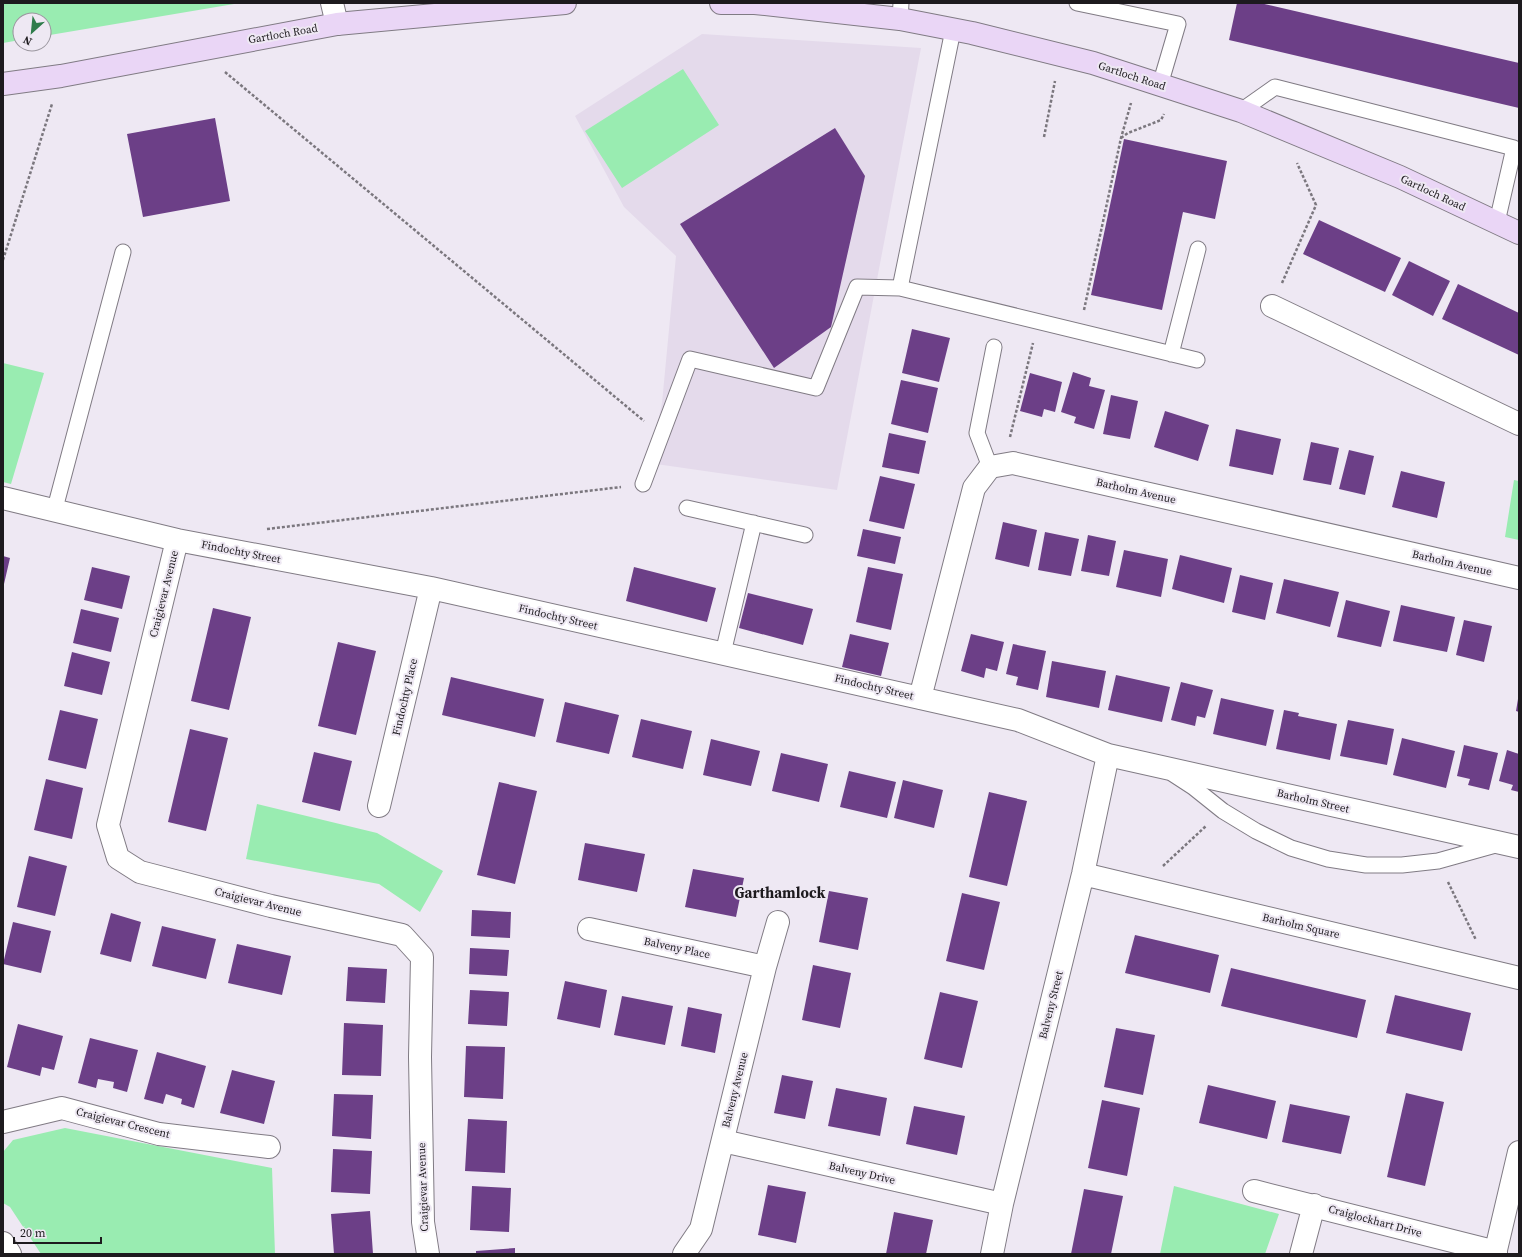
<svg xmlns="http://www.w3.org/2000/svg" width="1522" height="1257" font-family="'Source Serif 4',serif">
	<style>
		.built { fill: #e4daeb }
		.green { fill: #99ecb1 }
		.building { fill: #6c3f87 }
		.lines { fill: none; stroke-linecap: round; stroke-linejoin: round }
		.service-casing { stroke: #807b84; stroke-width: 17 }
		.minor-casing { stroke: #807b84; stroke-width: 24 }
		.secondary-casing { stroke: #807b84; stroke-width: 24 }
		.path { stroke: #7b777e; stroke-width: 2.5; stroke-dasharray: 3 2; stroke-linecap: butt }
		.service { stroke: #fff; stroke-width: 15 }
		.minor { stroke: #fff; stroke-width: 22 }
		.secondary { stroke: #ead6f6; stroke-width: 22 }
		.labels { text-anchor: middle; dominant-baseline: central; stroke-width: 4; stroke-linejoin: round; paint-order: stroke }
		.street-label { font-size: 11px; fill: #1d1a1e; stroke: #eee8f3 }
		.district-label { font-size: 15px; font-weight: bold; fill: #1d1a1e; stroke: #eee8f3 }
	</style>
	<rect width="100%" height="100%" fill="#eee8f3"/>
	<!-- built -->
	<path class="built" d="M702,34L921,48L837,490L649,463L662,403L676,256L624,207L575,116Z"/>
	<!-- green -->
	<path class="green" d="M3,3H240L44,36V20H20V40L3,43Z
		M683,69L719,125L622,188L585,131Z
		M3,363L44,373L11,484L3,482Z
		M1514,480L1519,481V540L1505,537Z
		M257,804L377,833L443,871L420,912L379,884L246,859Z
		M65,1128L272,1168L275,1254H41L10,1207L3,1203V1152L13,1140Z
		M1174,1186L1279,1214L1265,1254H1160Z"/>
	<!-- building -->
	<path class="building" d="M1237,3H1260L1519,63V108L1229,40Z
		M215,118L230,201L143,217L127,134Z
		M835,128L865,176L831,327L774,368L680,224Z
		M1124,139L1227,161L1215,219L1183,212L1162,310L1091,295Z
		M1319,220L1401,258L1385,292L1303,254Z
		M1409,261L1450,281L1433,316L1392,295Z
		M1458,284L1519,313V355L1442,319Z
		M912,329L950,338L939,382L902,373Z
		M1073,372L1091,378L1089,386L1105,390L1094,429L1074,423L1076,417L1061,412Z
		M1030,373L1062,382L1055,412L1044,409L1042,417L1020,411Z
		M901,380L938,388L928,433L891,424Z
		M1111,395L1138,401L1130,439L1103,434Z
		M1165,411L1209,425L1198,461L1154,447Z
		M1236,429L1281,439L1273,475L1229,466Z
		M889,433L926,441L919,474L882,467Z
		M1311,442L1339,448L1331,485L1303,480Z
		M1349,450L1374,456L1365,495L1339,489Z
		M1401,471L1445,482L1437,518L1392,507Z
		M880,476L915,484L904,529L869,521Z
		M1003,522L1037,530L1029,567L995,559Z
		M863,529L901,537L895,564L857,556Z
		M1045,532L1079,539L1071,576L1038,570Z
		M1088,535L1116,541L1109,576L1081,571Z
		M1124,550L1168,559L1161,597L1116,587Z
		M1180,555L1232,568L1224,603L1172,589Z
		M3,556L10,558L4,584H3Z
		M92,567L130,576L122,609L84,600Z
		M634,567L716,588L707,622L626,601Z
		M868,567L903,574L891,630L856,622Z
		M1240,575L1273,583L1265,620L1232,612Z
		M1284,579L1339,592L1330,627L1276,613Z
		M748,593L813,609L803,645L739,628Z
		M1346,600L1390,611L1381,647L1337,637Z
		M1401,605L1455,617L1447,652L1393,641Z
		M213,608L251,617L229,710L191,701Z
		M81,609L119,618L111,652L73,643Z
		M1464,620L1492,626L1484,662L1456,655Z
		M850,634L889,643L881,676L842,667Z
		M971,634L1004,642L997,671L986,668L984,678L961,671Z
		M338,642L376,651L356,735L318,726Z
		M1013,644L1046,651L1038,690L1016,685L1018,677L1006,674Z
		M72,652L110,662L102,695L64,686Z
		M1052,661L1106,671L1099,708L1046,697Z
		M1116,675L1170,687L1162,722L1108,710Z
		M451,677L544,699L535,737L442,715Z
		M1181,682L1213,690L1205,718L1197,716L1195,726L1171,720Z
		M1221,698L1274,710L1266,746L1213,734Z
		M1518,699H1519V712L1516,711Z
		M565,702L619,715L609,754L556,742Z
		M60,710L98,719L86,769L48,760Z
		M1284,710L1299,713L1298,716L1337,724L1330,760L1276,749Z
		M641,719L692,731L683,769L632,757Z
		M1348,720L1394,729L1387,765L1340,756Z
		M190,729L228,738L206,831L168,822Z
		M1402,738L1455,751L1446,788L1393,775Z
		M711,739L760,751L751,786L703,775Z
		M1464,745L1498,753L1489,790L1468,785L1470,779L1457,776Z
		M1507,750L1519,754V792L1511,790L1513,785L1499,781Z
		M314,752L352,761L340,811L302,802Z
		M781,753L828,764L819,802L772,791Z
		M849,771L896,782L887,818L840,807Z
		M46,779L83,788L72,839L34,830Z
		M903,780L943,790L934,828L894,818Z
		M499,782L537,791L515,884L477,875Z
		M989,792L1027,801L1007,886L969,877Z
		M585,843L645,854L637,892L578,880Z
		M29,856L67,866L55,916L17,907Z
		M693,869L744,878L736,917L685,907Z
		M829,891L868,898L858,950L819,942Z
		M962,893L1000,902L984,970L946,961Z
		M472,910L511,912L510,938L471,936Z
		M111,913L141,922L131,962L100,954Z
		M13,922L51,931L41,973L3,964Z
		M162,926L216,939L206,979L152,966Z
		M1135,935L1219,955L1210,993L1125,973Z
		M237,944L291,956L282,995L228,983Z
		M470,948L509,950L507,976L469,974Z
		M813,965L851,973L840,1028L802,1020Z
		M348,967L387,969L385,1003L346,1001Z
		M1231,968L1366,1000L1357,1038L1221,1006Z
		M565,981L607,990L600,1028L557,1019Z
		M470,990L509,992L507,1026L468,1024Z
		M940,992L978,1001L962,1068L924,1059Z
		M1395,995L1471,1013L1462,1051L1386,1033Z
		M622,996L673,1006L665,1045L614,1035Z
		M688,1007L722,1014L715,1053L681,1046Z
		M344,1023L383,1025L381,1076L342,1075Z
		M18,1024L63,1036L54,1070L42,1067L40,1076L7,1067Z
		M1116,1028L1155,1035L1143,1095L1104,1087Z
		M90,1038L138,1050L127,1092L113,1088L114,1082L98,1079L96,1088L78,1083Z
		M466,1046L505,1047L503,1099L464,1097Z
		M157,1052L206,1066L194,1108L181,1104L182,1099L166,1094L163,1104L144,1099Z
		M232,1070L275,1081L264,1124L220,1113Z
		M782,1075L813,1081L805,1119L774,1113Z
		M1208,1085L1276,1101L1267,1139L1199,1123Z
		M836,1088L887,1098L880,1136L828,1126Z
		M1406,1093L1444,1102L1425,1186L1387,1177Z
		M334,1094L373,1095L371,1139L332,1136Z
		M1102,1100L1140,1108L1127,1176L1088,1168Z
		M1290,1104L1350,1116L1341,1154L1282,1142Z
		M914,1106L965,1116L957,1155L906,1144Z
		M468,1119L507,1121L505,1173L465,1171Z
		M333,1149L372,1151L370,1194L331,1192Z
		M768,1185L806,1192L796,1243L758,1235Z
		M472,1186L511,1188L509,1232L470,1230Z
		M1084,1189L1123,1196L1111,1254H1071Z
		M370,1211L373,1254H334L331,1214Z
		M894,1212L933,1220L926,1254H886Z
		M515,1248V1254H476V1251Z"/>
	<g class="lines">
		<defs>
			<path id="service" d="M1077,3L1178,24L1160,85
				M900,19L901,3
				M953,30L900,288L1197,360
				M1241,111L1275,87L1514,148L1497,222
				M1171,354L1198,249
				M990,467L977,433L994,347
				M643,484L690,359L816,388L857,287L900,288
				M687,508L805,535
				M54,512L123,252
				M723,653L754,523
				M1173,774L1193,787L1223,811L1256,831L1291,848L1328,859L1366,865H1402L1438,861L1499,844"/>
			<path id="minor" d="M332,3L337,24
				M1272,306L1519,424
				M3,498L177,540L431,588L1018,720L1108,755L1519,847
				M177,540L108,825L118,858L140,872L271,906L402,935L422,957L420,1057L423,1222L428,1254
				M920,698L974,488L990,467L1013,463L1519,578
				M379,806L431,588
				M1083,874L1519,978
				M589,929L765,967
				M3,1122L62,1108L159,1134L269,1147
				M723,1141L1002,1204
				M1254,1191L1496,1252
				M3,1243L10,1254
				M684,1254L701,1229L765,967L778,922
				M992,1254L1002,1204L1083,874L1108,755
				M1301,1254L1314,1205
				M1495,1254L1519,1152"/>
			<path id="secondary" d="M721,3H755L900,19L972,33L1093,63L1241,111L1400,177L1519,233
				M3,84L61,76L337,24L565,3"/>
		</defs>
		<!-- service casing -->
		<use href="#service" class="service-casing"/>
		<!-- minor casing -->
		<use href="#minor" class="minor-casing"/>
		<!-- secondary casing -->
		<use href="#secondary" class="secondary-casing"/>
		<!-- path -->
		<path class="path" d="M225,72L644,421
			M1044,137L1055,81
			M1121,138L1128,133L1161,120L1164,114
			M3,260L52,104
			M1282,283L1316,205L1297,163
			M1084,310L1121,138L1131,103
			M1010,437L1033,343
			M267,529L621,487
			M1163,866L1206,826
			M1448,882L1476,940"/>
		<!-- service -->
		<use href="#service" class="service"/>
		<!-- minor -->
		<use href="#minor" class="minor"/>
		<!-- secondary -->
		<use href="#secondary" class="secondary"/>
	</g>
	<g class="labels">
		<!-- street labels -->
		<g class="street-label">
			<text transform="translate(283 34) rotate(-10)">Gartloch Road</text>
			<text transform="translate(1132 76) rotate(18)">Gartloch Road</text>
			<text transform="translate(1433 193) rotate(25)">Gartloch Road</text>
			<text transform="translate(1136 491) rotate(13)">Barholm Avenue</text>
			<text transform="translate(241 552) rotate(11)">Findochty Street</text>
			<text transform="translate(1452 563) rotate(13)">Barholm Avenue</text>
			<text transform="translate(164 594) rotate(-76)">Craigievar Avenue</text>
			<text transform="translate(558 617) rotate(13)">Findochty Street</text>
			<text transform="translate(874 687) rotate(13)">Findochty Street</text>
			<text transform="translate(405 697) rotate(-77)">Findochty Place</text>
			<text transform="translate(1313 801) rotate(13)">Barholm Street</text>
			<text transform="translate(258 902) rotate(14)">Craigievar Avenue</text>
			<text transform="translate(1301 926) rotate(13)">Barholm Square</text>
			<text transform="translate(677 948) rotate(12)">Balveny Place</text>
			<text transform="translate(1051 1005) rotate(-76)">Balveny Street</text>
			<text transform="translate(735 1090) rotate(-76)">Balveny Avenue</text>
			<text transform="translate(123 1123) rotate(14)">Craigievar Crescent</text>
			<text transform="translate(862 1173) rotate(13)">Balveny Drive</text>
			<text transform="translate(423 1187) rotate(-92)">Craigievar Avenue</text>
			<text transform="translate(1375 1221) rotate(15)">Craiglockhart Drive</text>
		</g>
		<!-- district labels -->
		<g class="district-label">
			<text x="780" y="892">Garthamlock</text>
		</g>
	</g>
	<!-- border -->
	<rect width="1522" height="1257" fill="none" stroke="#1d1a1e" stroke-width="8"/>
	<!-- north arrow -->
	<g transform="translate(32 32) rotate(207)"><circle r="19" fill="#eee8f3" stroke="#9a969e"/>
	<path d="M0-3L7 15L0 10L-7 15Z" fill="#2f7c4b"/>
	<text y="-6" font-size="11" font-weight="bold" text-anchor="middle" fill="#1d1a1e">N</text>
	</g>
	<!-- scale -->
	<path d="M14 1237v6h87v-6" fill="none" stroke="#1d1a1e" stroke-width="2"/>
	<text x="20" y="1237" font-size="12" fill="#1d1a1e" stroke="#eee8f3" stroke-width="3" paint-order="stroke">20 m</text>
</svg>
